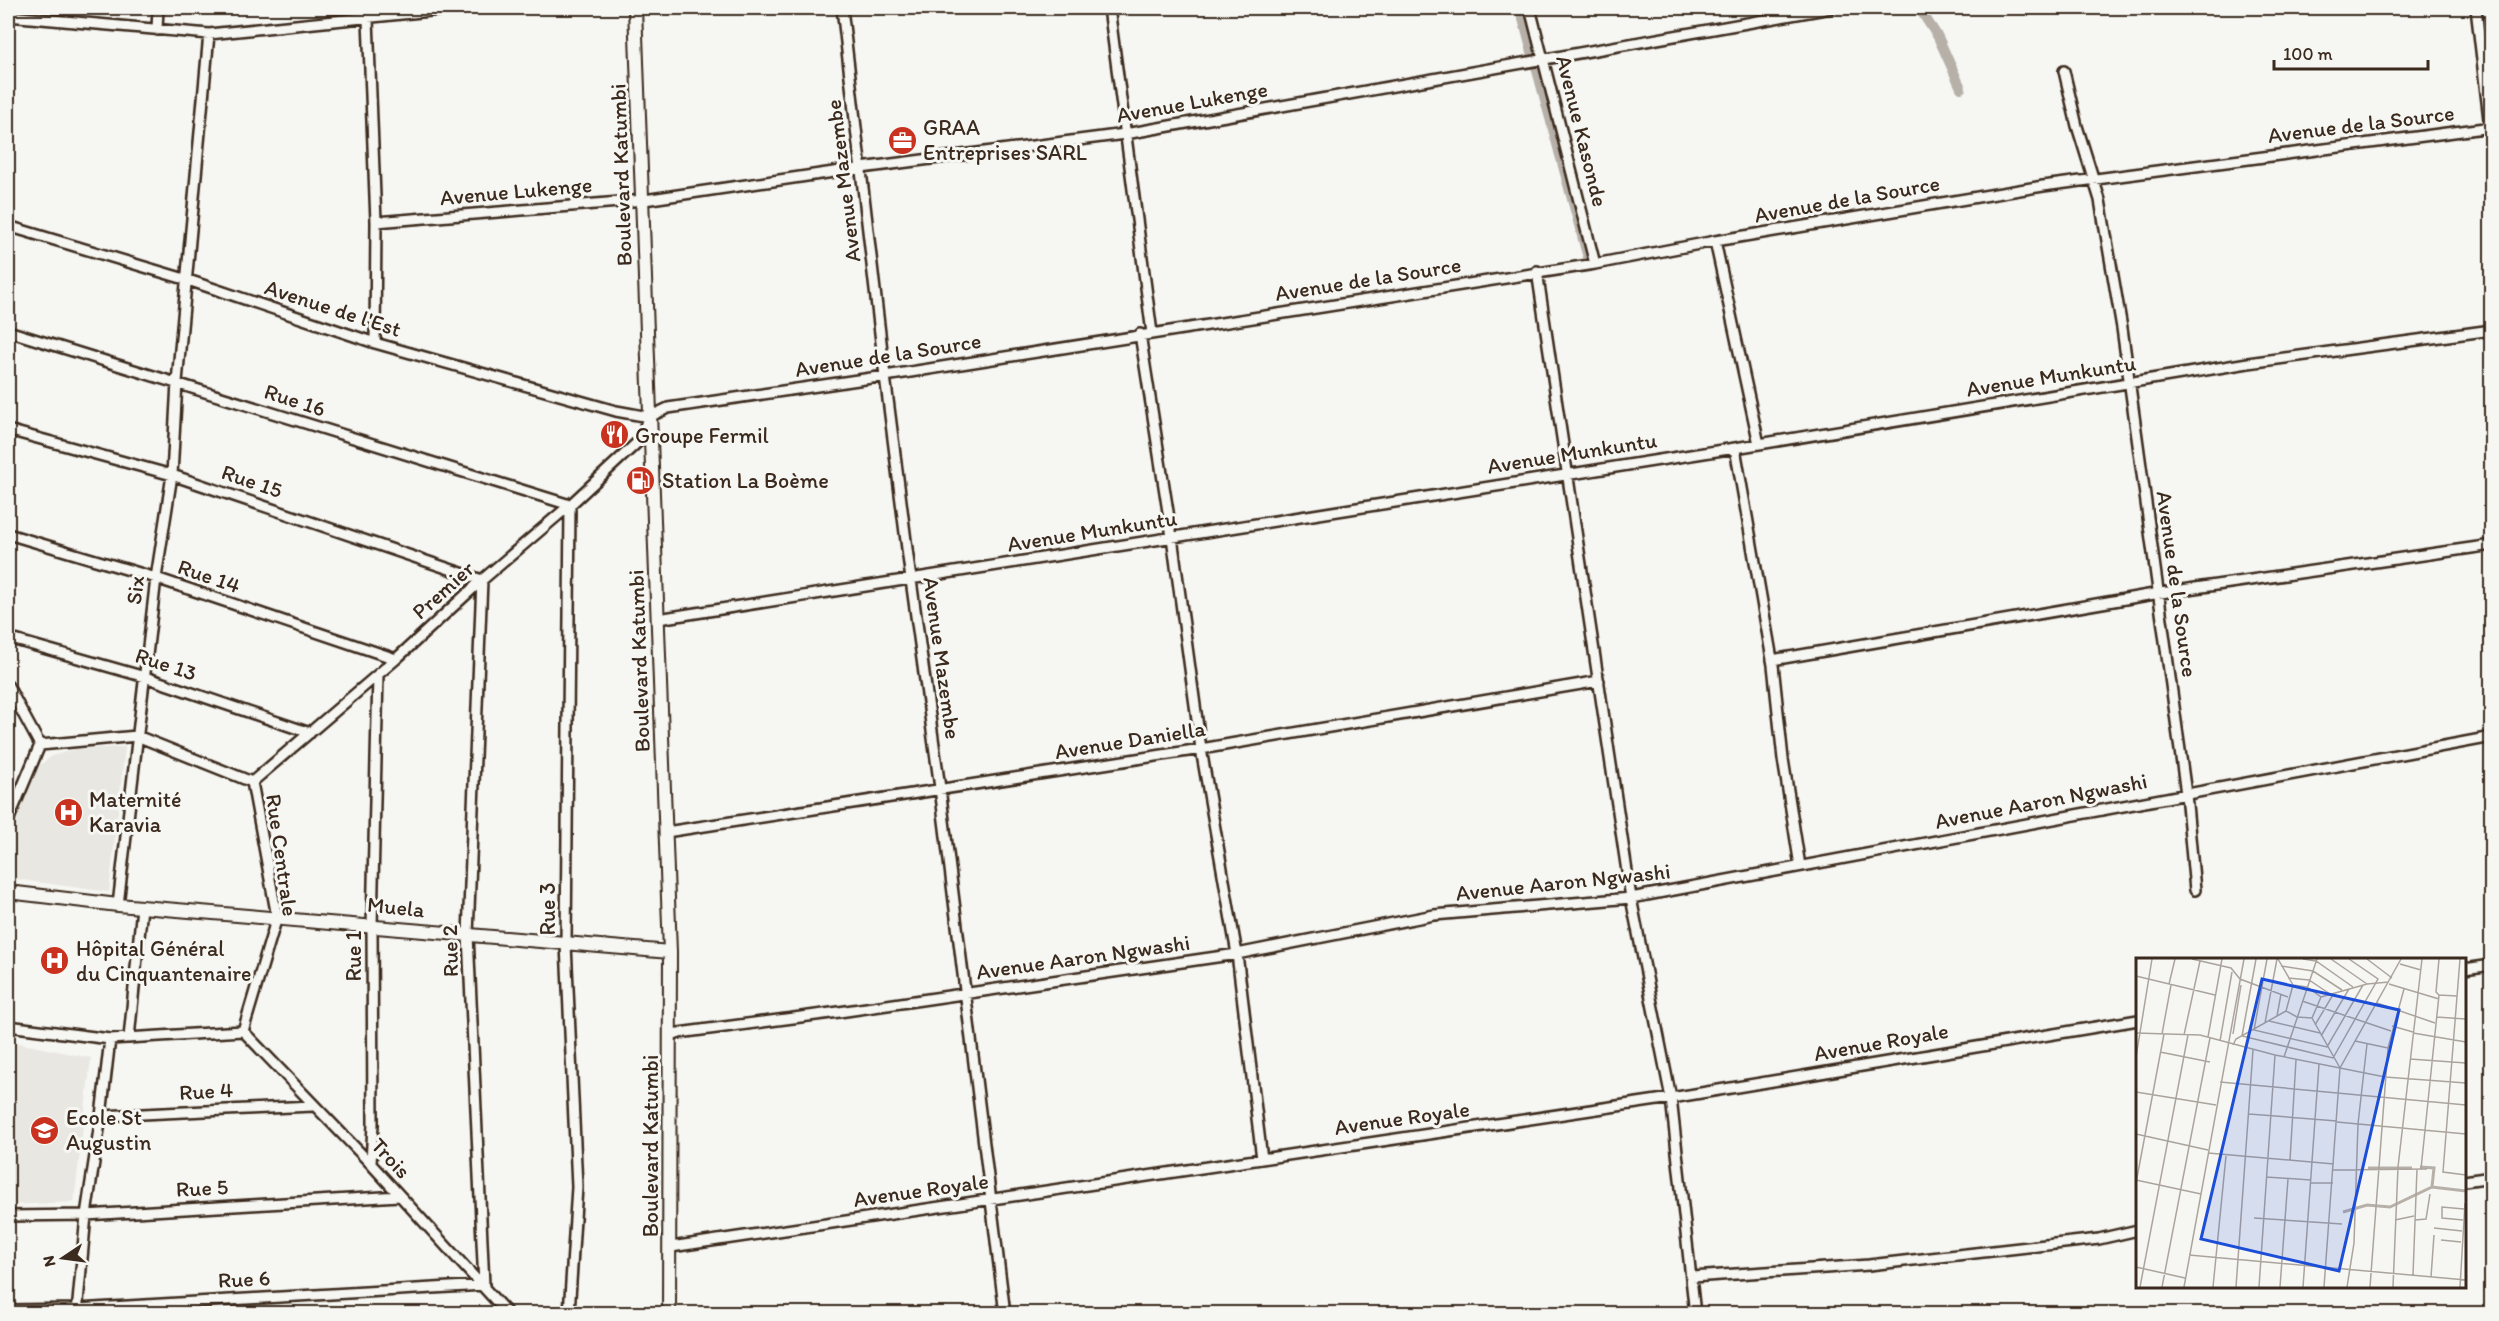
<svg xmlns="http://www.w3.org/2000/svg" width="2499" height="1321" font-family="Itim,sans-serif">
	<style>
		.built { fill: #e8e7e2 }
		.lines { fill: none; stroke-linecap: round; stroke-linejoin: round }
		.canal { stroke: #b6b0a9; stroke-width: 10 }
		.minor-casing { stroke: #3b2a1e; stroke-width: 14 }
		.tertiary-casing { stroke: #3b2a1e; stroke-width: 16 }
		.minor { stroke: #f6f6f2; stroke-width: 9 }
		.tertiary { stroke: #f6f6f2; stroke-width: 12 }
		.labels { text-anchor: middle; dominant-baseline: central; stroke-width: 6; stroke-linejoin: round; paint-order: stroke }
		.street-label { font-size: 22px; fill: #3b2a1e; stroke: #f6f6f2 }
		.poi-label { font-size: 22px; fill: #3b2a1e; stroke: #f6f6f2; text-anchor: start }
		.inset-river { fill: none; stroke: #b6b0a9; stroke-width: 3 }
		.inset-road { fill: none; stroke: #aba49d; stroke-width: 1.5 }
		.view { fill: #1d4ed8; fill-opacity: 0.15; stroke: #1d4ed8; stroke-width: 3 }
		.inset-edge { fill: none; stroke: #3b2a1e; stroke-width: 3 }
	</style>
	<rect width="100%" height="100%" fill="#f6f6f2"/>
	<filter id="ink" filterUnits="userSpaceOnUse"><feTurbulence type="fractalNoise" baseFrequency=".0167" numOctaves="2"/><feDisplacementMap in="SourceGraphic" scale="12" xChannelSelector="R" yChannelSelector="G"/><feConvolveMatrix kernelMatrix="1 2 1 2 8 2 1 2 1" color-interpolation-filters="sRGB"/></filter>
	<g filter="url(#ink)">
		<!-- built -->
		<path class="built" d="M125,747L109,892L8,878V839L29,785L40,765L52,756L76,749Z
			M8,1041L91,1058L74,1202L8,1205Z"/>
		<g class="lines">
			<!-- canal -->
			<path class="canal" d="M1520,8L1588,258
				M1919,8L1938,37L1961,88"/>
			<defs>
				<path id="minor" d="M842,8L885,376L911,580L940,788L1005,1314
					M1109,8L1152,333
					M1530,8L1595,264
					M2476,8L2492,145
					M8,16L209,34L460,8
					M368,19L376,222L375,343
					M157,30L158,8
					M2064,71L2077,126L2100,200L2122,328L2186,794L2195,890
					M376,222L644,200L861,168L1125,134L1831,8
					M8,226L188,280L375,343L616,411L649,417
					M1715,241L1759,444
					M1537,271L1631,898L1671,1098L1695,1314
					M8,331L570,505L566,944L577,1187L569,1314
					M1140,334L1172,537L1201,749L1237,954L1262,1159
					M649,417L668,408L885,376L1595,264L1715,241L2043,186L2492,127
					M8,430L172,475L482,580L468,935L484,1285L77,1309L8,1310
					M1735,448L1773,665L1783,759L1800,866
					M8,534L156,578L396,659
					M658,619L1735,448L2248,363L2492,330
					M8,638L145,677L310,733
					M1772,660L2154,594L2492,545
					M8,686L40,745
					M252,782L396,659L482,580L570,505L640,440L648,418
					M8,821L40,745L137,736L252,782L277,917L243,1031L110,1039L8,1026
					M666,832L1201,749L1599,681
					M118,905L156,578L172,475L177,382L209,34
					M2464,969L2492,965
					M243,1031L371,1164L508,1314
					M671,1034L839,1012L1237,954L1434,915L1631,898L2492,737
					M129,1038L142,907
					M101,1116L313,1106
					M371,1164L373,1124L372,926L378,675
					M2464,1181L2492,1177
					M8,1216L86,1215L399,1196
					M671,1247L1671,1098L2138,1020
					M1692,1277L1869,1265L2099,1239L2138,1230
					M77,1313L86,1215L101,1116L110,1039"/>
				<path id="tertiary" d="M635,8L670,952L669,1314
					M8,892L118,905L670,952"/>
			</defs>
			<!-- minor casing -->
			<use href="#minor" class="minor-casing"/>
			<!-- tertiary casing -->
			<use href="#tertiary" class="tertiary-casing"/>
			<!-- minor -->
			<use href="#minor" class="minor"/>
			<!-- tertiary -->
			<use href="#tertiary" class="tertiary"/>
		</g>
	</g>
	<!-- icons -->
	<defs>
		<symbol id="office-disc" viewBox="-11 -11 22 22"><circle r="9.5" fill="#c8321e" stroke="#f6f6f2"/><path d="M-6-3h4V-5.5h4V-3h4V5H-6ZM-1-4.5V-3h2v-1.5ZM-6 0V1H6V0Z" fill="#fff"/></symbol>
		<symbol id="restaurant-disc" viewBox="-11 -11 22 22"><circle r="9.5" fill="#c8321e" stroke="#f6f6f2"/><path d="M-5-6h1v4h1v-4h1v4h1v-4h1v5L-1.5 .5V6h-2V.5L-5-1ZM5-6V6H3V1.5H1.5Q1.5-4 5-6Z" fill="#fff"/></symbol>
		<symbol id="fuel-disc" viewBox="-11 -11 22 22"><circle r="9.5" fill="#c8321e" stroke="#f6f6f2"/><path d="M-5.5-6h7V0h2V4h1.3V-2.5L3-4.5l.8-.8L6-3V5H2.5V1h-1V6h-7ZM-4.2-4.7v3.2H.2V-4.7Z" fill="#fff"/></symbol>
		<symbol id="hospital-disc" viewBox="-11 -11 22 22"><circle r="9.5" fill="#c8321e" stroke="#f6f6f2"/><path d="M-5-5h3v3.5h4V-5h3V5h-3V1.5h-4V5h-3Z" fill="#fff"/></symbol>
		<symbol id="school-disc" viewBox="-11 -11 22 22"><circle r="9.5" fill="#c8321e" stroke="#f6f6f2"/><path d="M0-5L7-2L0 1L-7-2ZM-4 1L0 2.5L4 1V4Q0 6-4 4Z" fill="#fff"/></symbol>
	</defs>
	<g fill-rule="evenodd">
		<use href="#office-disc" x="886" y="124" width="33" height="33"/>
		<use href="#restaurant-disc" x="598" y="418" width="33" height="33"/>
		<use href="#fuel-disc" x="624" y="464" width="33" height="33"/>
		<use href="#hospital-disc" x="52" y="796" width="33" height="33"/>
		<use href="#hospital-disc" x="38" y="944" width="33" height="33"/>
		<use href="#school-disc" x="28" y="1114" width="33" height="33"/>
	</g>
	<g class="labels">
		<!-- street labels -->
		<g class="street-label">
			<text transform="translate(1192 102) rotate(-10)">Avenue Lukenge</text>
			<text transform="translate(2361 124) rotate(-7)">Avenue de la Source</text>
			<text transform="translate(1582 131) rotate(76)">Avenue Kasonde</text>
			<text transform="translate(621 175) rotate(-92)">Boulevard Katumbi</text>
			<text transform="translate(843 181) rotate(-97)">Avenue Mazembe</text>
			<text transform="translate(516 191) rotate(-5)">Avenue Lukenge</text>
			<text transform="translate(1847 199) rotate(-10)">Avenue de la Source</text>
			<text transform="translate(1368 279) rotate(-9)">Avenue de la Source</text>
			<text transform="translate(333 308) rotate(18)">Avenue de l'Est</text>
			<text transform="translate(888 355) rotate(-9)">Avenue de la Source</text>
			<text transform="translate(2051 376) rotate(-9)">Avenue Munkuntu</text>
			<text transform="translate(295 400) rotate(18)">Rue 16</text>
			<text transform="translate(1572 453) rotate(-9)">Avenue Munkuntu</text>
			<text transform="translate(252 481) rotate(19)">Rue 15</text>
			<text transform="translate(1092 531) rotate(-9)">Avenue Munkuntu</text>
			<text transform="translate(209 576) rotate(19)">Rue 14</text>
			<text transform="translate(2177 584) rotate(82)">Avenue de la Source</text>
			<text transform="translate(135 590) rotate(-83)">Six</text>
			<text transform="translate(443 590) rotate(-42)">Premier</text>
			<text transform="translate(942 658) rotate(82)">Avenue Mazembe</text>
			<text transform="translate(639 661) rotate(-92)">Boulevard Katumbi</text>
			<text transform="translate(166 664) rotate(18)">Rue 13</text>
			<text transform="translate(1130 740) rotate(-9)">Avenue Daniella</text>
			<text transform="translate(2041 801) rotate(-11)">Avenue Aaron Ngwashi</text>
			<text transform="translate(282 855) rotate(82)">Rue Centrale</text>
			<text transform="translate(1563 882) rotate(-6)">Avenue Aaron Ngwashi</text>
			<text transform="translate(396 907) rotate(6)">Muela</text>
			<text transform="translate(547 909) rotate(-90)">Rue 3</text>
			<text transform="translate(450 951) rotate(-91)">Rue 2</text>
			<text transform="translate(353 956) rotate(-90)">Rue 1</text>
			<text transform="translate(1083 957) rotate(-8)">Avenue Aaron Ngwashi</text>
			<text transform="translate(1881 1042) rotate(-10)">Avenue Royale</text>
			<text transform="translate(206 1091) rotate(-3)">Rue 4</text>
			<text transform="translate(1402 1118) rotate(-8)">Avenue Royale</text>
			<text transform="translate(650 1146) rotate(-90)">Boulevard Katumbi</text>
			<text transform="translate(391 1158) rotate(47)">Trois</text>
			<text transform="translate(202 1188) rotate(-3)">Rue 5</text>
			<text transform="translate(921 1190) rotate(-8)">Avenue Royale</text>
			<text transform="translate(244 1279) rotate(-3)">Rue 6</text>
		</g>
		<!-- poi labels -->
		<g class="poi-label">
			<text x="923" y="127">GRAA<tspan x="923" dy="25">Entreprises SARL</tspan></text>
			<text x="635" y="435">Groupe Fermil</text>
			<text x="662" y="480">Station La Boème</text>
			<text x="89" y="799">Maternité<tspan x="89" dy="25">Karavia</tspan></text>
			<text x="76" y="948">Hôpital Général<tspan x="76" dy="25">du Cinquantenaire</tspan></text>
			<text x="66" y="1117">Ecole St<tspan x="66" dy="25">Augustin</tspan></text>
		</g>
	</g>
	<!-- overview -->
	<g transform="translate(2136 958)">
		<rect width="330" height="330" fill="#f6f6f2"/>
		<path class="inset-river" d="M284,209L298,210L296,229M232,210H276M207,254L231,247L254,249L296,229L330,233"/>
		<path class="inset-road" d="M56,1L95,10L104,21L152,39M120,1L106,78L197,100L242,21L213,1M131,1L118,72L191,89L227,27M142,1L157,27M167,1L180,3L217,29M195,1L231,26M231,1L256,20M324,1L307,214L330,217M264,6L285,12M145,8L177,13L206,32M0,18L79,37M152,20L173,22L194,36M33,26L39,1M253,26L303,41M157,27L171,29L185,39L176,60L161,59L150,53ZM303,37L321,38M185,39L231,26L253,24M166,43L255,73M241,45L299,65M141,58L145,36M300,59L330,61M176,60L204,110M133,63L184,75M129,65L141,1M179,67L198,35M256,68L277,74M0,75L64,77L139,97L249,119L330,125M277,75L330,84M26,76L35,27M97,76L105,27M48,77L64,3M185,78L213,31M72,79L86,1M84,83L96,14M219,83L252,90M97,87L100,81L150,53M24,94L74,104M0,99L16,1M148,99L181,1M274,101L330,105M84,124L330,147M0,134L80,147M113,156L201,163M201,164L330,176M0,176L72,192M72,195L198,206M154,202L160,102M285,211L303,37L300,34L303,1M197,212L291,211M130,219L175,222M0,222L65,236M0,225L28,76M175,225H197M118,260L206,266M259,262L278,258M279,262L290,261L294,236M327,262L306,260V249L328,251M298,270L326,273M305,282L325,284M53,297L330,322M0,309L49,320M277,317L281,211M295,319L298,277M4,329L52,77M26,329L74,80M48,329L108,1M77,329L90,198M100,329L117,92M123,329L139,97M144,329L152,221M167,329L183,106M188,329L204,110L265,1M211,329L218,285L222,166L231,86M234,329L252,90L268,31M257,329L262,209L286,1M324,329L329,245"/>
		<path class="view" d="M126,21L263,52L203,313L65,281Z"/>
		<rect width="330" height="330" class="inset-edge"/>
	</g>
	<!-- margin -->
	<rect width="2499" height="1321" fill="none" stroke="#f6f6f2" stroke-width="30"/>
	<rect x="15" y="15" width="2469" height="1291" fill="none" stroke="#3b2a1e" stroke-width="2" filter="url(#ink)"/>
	<!-- north arrow -->
	<g transform="translate(63 1258) rotate(257)" stroke="#f6f6f2" stroke-width="4.5" paint-order="stroke">
	<path d="M0-4.5L10 22L0 15L-10 22Z" fill="#3b2a1e"/>
	<text y="-9" font-size="16" font-weight="bold" text-anchor="middle" fill="#3b2a1e">N</text>
	</g>
	<!-- scale -->
	<path d="M2274 60v9h154v-9" fill="none" stroke="#3b2a1e" stroke-width="3"/>
	<text x="2283" y="60" font-size="18" fill="#3b2a1e" stroke="#f6f6f2" stroke-width="4.5" paint-order="stroke">100 m</text>
</svg>
